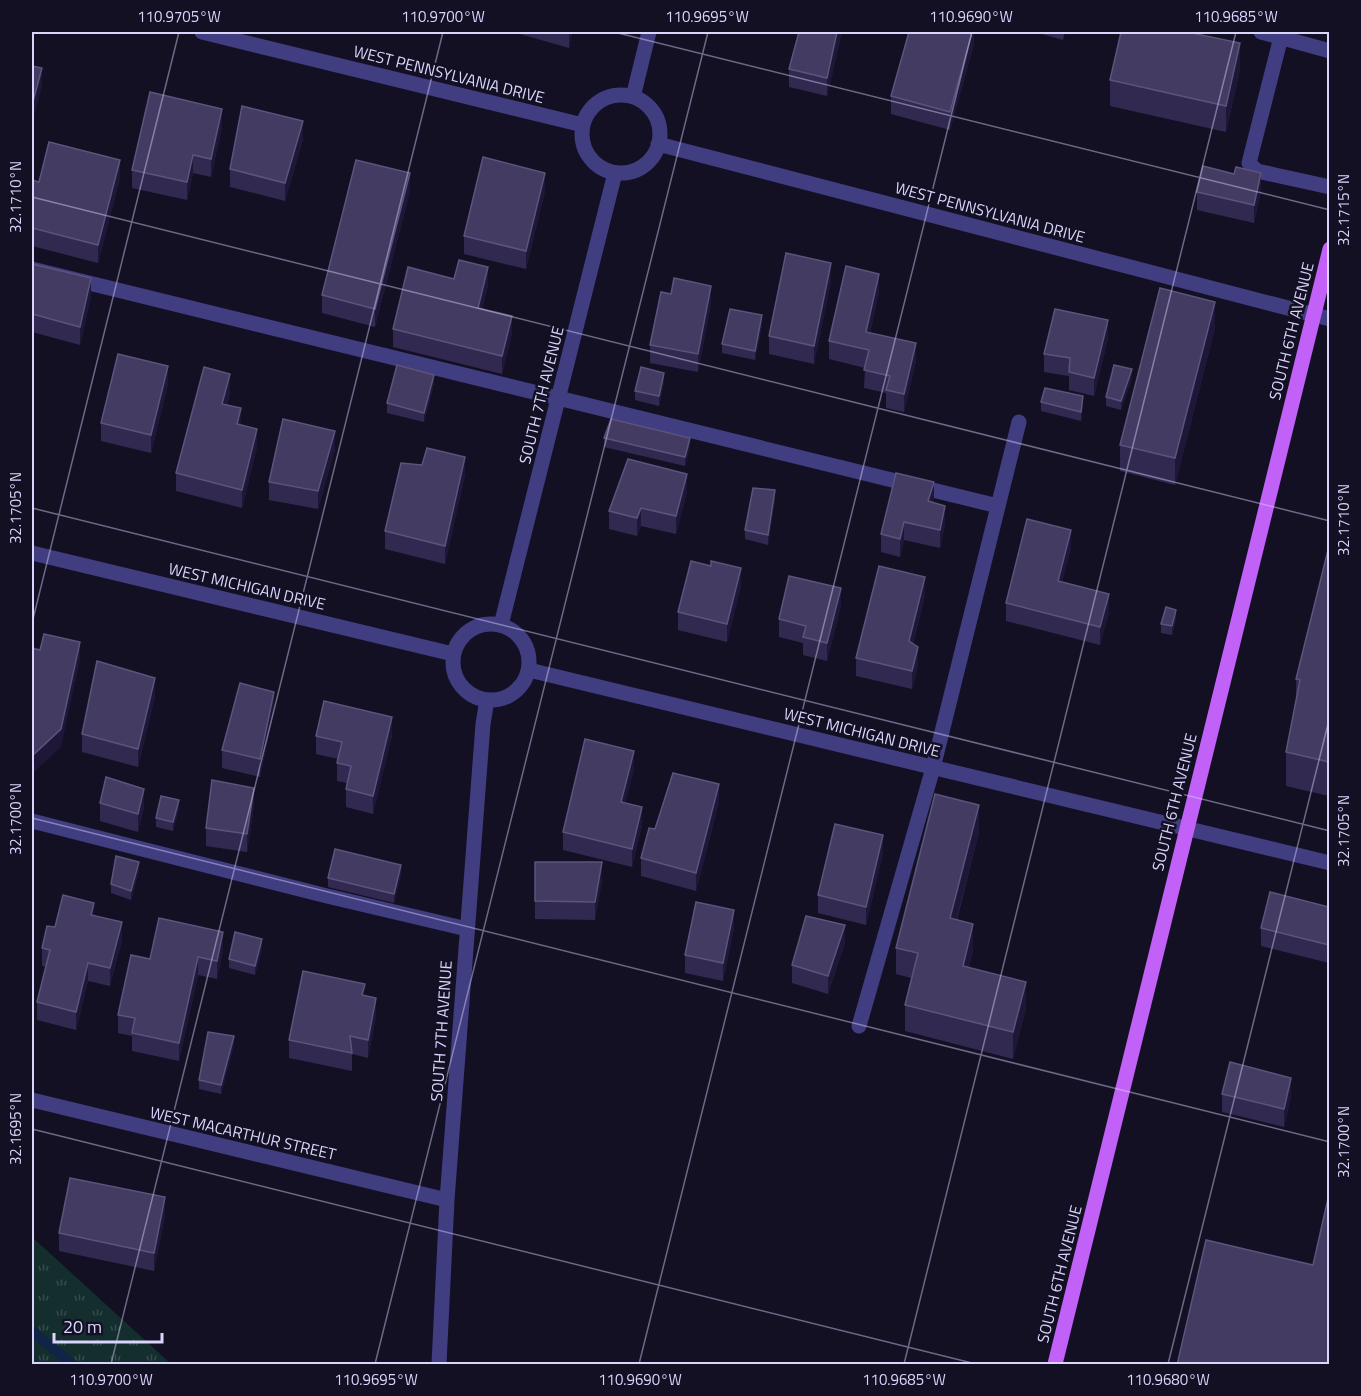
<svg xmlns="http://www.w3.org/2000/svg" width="1361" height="1396" font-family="'Titillium Web',sans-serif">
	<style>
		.park { fill: url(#park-tufts) }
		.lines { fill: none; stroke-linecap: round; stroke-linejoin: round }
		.stream { stroke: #102447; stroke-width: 10 }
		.service { stroke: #413d81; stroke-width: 15 }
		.minor { stroke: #413d81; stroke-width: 15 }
		.primary { stroke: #c261f8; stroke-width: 15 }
		.wall { fill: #322951 }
		.shaded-wall { fill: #1e1737 }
		.building { fill: #443b63; stroke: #5b547c; stroke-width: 1.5 }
		.ticks { fill: none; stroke: #dad5fd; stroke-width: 1.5; stroke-opacity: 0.45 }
		.labels { text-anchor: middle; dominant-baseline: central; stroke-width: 5; stroke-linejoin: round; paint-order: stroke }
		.street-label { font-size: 16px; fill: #dad5fd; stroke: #131024 }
		.neatline { fill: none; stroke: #dad5fd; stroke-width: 2 }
		.ticks-label { font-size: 15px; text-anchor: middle; fill: #dad5fd }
	</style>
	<defs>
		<pattern id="park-tufts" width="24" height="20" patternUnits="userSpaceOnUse" patternTransform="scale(1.5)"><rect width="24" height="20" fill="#132e2d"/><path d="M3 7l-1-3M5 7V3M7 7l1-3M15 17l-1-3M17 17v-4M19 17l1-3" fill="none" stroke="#354b4c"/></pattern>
	</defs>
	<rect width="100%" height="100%" fill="#131024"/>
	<!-- park -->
	<path class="park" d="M32,1237L171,1364H32Z"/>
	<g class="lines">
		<!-- stream -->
		<path class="stream" d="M32,1331L72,1364"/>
		<!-- service -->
		<path class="service" d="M1261,32L1330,51
			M1281,37L1249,163L1257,171L1330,187
			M32,269L998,506
			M32,821L327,896L467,929
			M859,1026L933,768L1019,422"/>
		<!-- minor -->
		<path class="minor" d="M202,32L583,125
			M582 134a39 39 0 1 1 78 0a39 39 0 1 1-78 0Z
			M633,97L649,32
			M658,144L1330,319
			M32,553L453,654
			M453 662a38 38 0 1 1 76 0a38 38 0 1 1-76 0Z
			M501,625L615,173
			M529,670L1330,863
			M32,1100L447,1200
			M439,1364L447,1200L483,724L487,700"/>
		<!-- primary -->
		<path class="primary" d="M1055,1364L1330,249"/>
	</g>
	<!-- wall -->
	<path class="wall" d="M513,32H572L569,48Z
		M842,32L827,96L789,87V69Z
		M974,32V44L950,130L891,114V96Z
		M1035,32H1065L1063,40Z
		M1240,70L1226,132L1110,106V80Z
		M222,127L211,177L193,173L187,200L132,188V170Z
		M303,139L285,201L230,187V169Z
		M120,178L98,263L32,246V180L39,182Z
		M410,191L375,327L322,313V295Z
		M545,191L526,269L464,254V236Z
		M1261,191L1254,223L1197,210V192Z
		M32,264L91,296L80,345L32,332Z
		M454,279L488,285L482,309L512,334L502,374L393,347V329Z
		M831,281L814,364L769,354V336Z
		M879,292L870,333L916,361L904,412L886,408V393L864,388L865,368L829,359V341Z
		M711,304L698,372L650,363V345Z
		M762,325L755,360L722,353V344Z
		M1215,328L1175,485L1120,471V445Z
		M1108,338L1094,396L1069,390V376L1044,372V354Z
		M1132,378L1121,410L1106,406V397Z
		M664,382L659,406L635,400V391Z
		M168,384L151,453L101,441V423Z
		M434,384L424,422L387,413V403Z
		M230,392L227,405L257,447L242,508L176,491V473Z
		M1041,402L1083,405L1081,421L1041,411Z
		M604,438L690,447L685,466L604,447Z
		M335,449L318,509L269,500V482Z
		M465,475L445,564L385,549V531Z
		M687,492L676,534L641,526L637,536L609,529V511Z
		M775,499L768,545L745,539V530Z
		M934,500L933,502L945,524L940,548L904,540L900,557L881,552V534Z
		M1329,546V796L1286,786V752L1296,702V679Z
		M1071,548L1062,582L1109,612L1100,645L1006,621V603Z
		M741,586L727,642L678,630V612Z
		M925,595L913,644L918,665L912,689L856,676V658Z
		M841,606L827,661L803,655V643L779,637V619Z
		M1176,619L1172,635L1161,633V624Z
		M155,696L138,767L82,752V734Z
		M274,710L260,777L222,768V750Z
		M392,735L373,814L346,807V789L347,783L337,781V763L338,759L316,754V736Z
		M634,769L625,803L642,825L632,867L563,850V832Z
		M719,802L696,891L641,876V858Z
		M100,803L144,807L138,832L100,821Z
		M254,806L247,852L206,846V828Z
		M179,809L173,831L156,827V818Z
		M979,832L957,920L973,950L969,967L1026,1008L1013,1059L905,1031V1005L911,978L896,974V948Z
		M883,853L866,925L818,913V895Z
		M535,862L602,880L595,920L535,919Z
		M139,871L131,900L111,893V884Z
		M401,874L394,903L328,887V878Z
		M1329,907V963L1261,946V928Z
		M94,915L122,940L110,986L88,981L76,1030L37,1020V1002L46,967L42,966V948L55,927Z
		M734,928L723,981L685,973V955Z
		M845,943L828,994L792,983V965Z
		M262,949L255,975L229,968V959Z
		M223,950L217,979L198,975L179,1061L132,1051V1036L118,1033V1015L150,959Z
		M365,996L376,1016L368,1058L352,1054V1071L289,1058V1040Z
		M234,1045L221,1094L199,1089V1080Z
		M1222,1094L1291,1096L1284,1127L1222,1112Z
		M165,1215L154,1271L59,1251V1233Z"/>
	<!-- shaded-wall -->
	<path class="shaded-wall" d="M569,32H572L569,48Z
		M837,32H842L827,96V78Z
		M972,32H974V44L950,130V112Z
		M1240,43V70L1226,132V106Z
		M42,68V86L32,123V105Z
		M222,109V127L211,177V159Z
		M303,121V139L285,201V183Z
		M193,155V173L187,200V182Z
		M120,160V178L98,263V245Z
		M410,173V191L375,327V309Z
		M545,173V191L526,269V251Z
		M1261,173V191L1254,223V205Z
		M831,263V281L814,364V346Z
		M488,267V285L478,326V308Z
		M879,274V292L866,350V332Z
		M91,278V296L80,345V327Z
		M711,286V304L698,372V354Z
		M1215,302V328L1175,485V458Z
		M762,315V325L755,360V351Z
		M512,316V334L502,374V356Z
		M1108,320V338L1094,396V378Z
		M916,343V361L904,412V394Z
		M168,366V384L151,453V435Z
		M1132,369V378L1121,410V401Z
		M664,373V382L659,406V396Z
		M230,374V392L222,422V404Z
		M434,375V384L424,422V413Z
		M1083,396V405L1081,421V412Z
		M241,408V426L237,424Z
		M257,429V447L242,508V490Z
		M335,431V449L318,509V491Z
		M690,438V447L685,466V457Z
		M465,457V475L445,564V546Z
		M687,474V492L676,534V516Z
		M934,482V500L928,519V501Z
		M775,490V499L768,545V535Z
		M945,506V524L940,548V530Z
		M641,508V526L637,536V518Z
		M904,522V540L900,557V539Z
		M1071,530V548L1058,599V581Z
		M741,568V586L727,642V624Z
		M925,577V595L909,659V641Z
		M841,588V606L827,661V643Z
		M1109,594V612L1100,645V627Z
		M1176,610V619L1172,635V626Z
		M80,642V660L61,747L32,774V756Z
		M918,647V665L912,689V671Z
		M155,678V696L138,767V749Z
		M274,692V710L260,777V759Z
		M392,717V735L373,814V796Z
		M634,751V769L621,820V802Z
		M719,784V802L696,891V873Z
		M254,788V806L247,852V834Z
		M144,789V807L138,832V814Z
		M179,800V809L173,831V822Z
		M979,805V832L950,944V918Z
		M642,807V825L632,867V849Z
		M883,835V853L866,925V907Z
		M139,862V871L131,900V891Z
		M602,862V880L595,920V902Z
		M401,865V874L394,903V894Z
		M94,903V921L91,915Z
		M734,910V928L723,981V963Z
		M122,922V940L110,986V968Z
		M973,924V950L963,992V966Z
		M845,925V943L828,994V976Z
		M223,932V950L217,979V961Z
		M262,939V949L255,975V966Z
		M198,957V975L179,1061V1043Z
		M88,963V981L76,1030V1012Z
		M1026,982V1008L1013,1059V1032Z
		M376,998V1016L368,1058V1040Z
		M234,1036V1045L221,1094V1085Z
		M1291,1078V1096L1284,1127V1109Z
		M165,1197V1215L154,1271V1253Z"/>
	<!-- building -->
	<path class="building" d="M799,32H837L827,78L789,69Z
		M909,32H972L950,112L891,96Z
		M1121,32H1187L1240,43L1226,106L1110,80Z
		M32,66L42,68L32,105Z
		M150,92L222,109L211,159L193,155L187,182L132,170Z
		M242,106L303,121L285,183L230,169Z
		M49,142L120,160L98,245L32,228V180L39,182Z
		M483,157L545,173L526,251L464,236Z
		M356,160L410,173L375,309L322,295Z
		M1203,166L1234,174L1236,167L1261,173L1254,205L1197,192Z
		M786,253L831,263L814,346L769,336Z
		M459,260L488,267L478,308L512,316L502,356L393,329L408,267L454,279Z
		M32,264L91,278L80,327L32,314Z
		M846,266L879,274L866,332L916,343L904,394L886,390L890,376L864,370L869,350L829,341Z
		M674,278L711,286L698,354L650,345L661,292L671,294Z
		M1160,288L1215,302L1175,458L1120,445Z
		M730,309L762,315L755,351L722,344Z
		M1055,309L1108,320L1094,378L1069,372L1070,358L1044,354Z
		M118,354L168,366L151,435L101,423Z
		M397,365L434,375L424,413L387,403Z
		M1114,365L1132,369L1121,401L1106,397Z
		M204,367L230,374L222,404L241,408L237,424L257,429L242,490L176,473Z
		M641,367L664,373L659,396L635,391Z
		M1045,388L1083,396L1081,412L1041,402Z
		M283,419L335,431L318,491L269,482Z
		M611,419L690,438L685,457L604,438Z
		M427,448L465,457L445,546L385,531L401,463L422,465Z
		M628,459L687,474L676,516L641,508L637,518L609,511Z
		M896,473L934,482L928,501L945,506L940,530L904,522L900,539L881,534Z
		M753,488L775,490L768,535L745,530Z
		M1027,519L1071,530L1058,581L1109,594L1100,627L1006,603Z
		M1329,546V762L1286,752L1300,680L1296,679Z
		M691,561L711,566V561L741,568L727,624L678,612Z
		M879,566L925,577L909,641L918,647L912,671L856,658Z
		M789,576L841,588L827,643L803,637L806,626L779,619Z
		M1166,607L1176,610L1172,626L1161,624Z
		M44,634L80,642L61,729L32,756V648L40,650Z
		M97,661L155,678L138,749L82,734Z
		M240,683L274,692L260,759L222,750Z
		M324,701L392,717L373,796L346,789L351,766L337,763L342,742L316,736Z
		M585,739L634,751L621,802L642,807L632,849L563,832Z
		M673,773L719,784L696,873L641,858L649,828L655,829Z
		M106,777L144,789L138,814L100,803Z
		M212,780L254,788L247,834L206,828Z
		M935,794L979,805L950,918L973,924L963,966L1026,982L1013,1032L905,1005L918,953L896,948Z
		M161,796L179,800L173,822L156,818Z
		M835,824L883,835L866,907L818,895Z
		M335,849L401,865L394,894L328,878Z
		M116,856L139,862L131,891L111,884Z
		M535,862H602L595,902L535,901Z
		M1270,892L1329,907V945L1261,928Z
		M63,895L94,903L91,915L122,922L110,968L88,963L76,1012L37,1002L50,950L42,948L47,926L55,927Z
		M696,902L734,910L723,963L685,955Z
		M806,916L845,925L828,976L792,965Z
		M159,918L223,932L217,961L198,957L179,1043L132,1033L135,1018L118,1015L131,955L150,959Z
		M235,932L262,939L255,966L229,959Z
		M303,971L365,984L362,995L376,998L368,1040L350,1036L352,1053L289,1040Z
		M208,1032L234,1036L221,1085L199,1080Z
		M1230,1062L1291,1078L1284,1109L1222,1094Z
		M70,1178L165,1197L154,1253L59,1233Z
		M1329,1194V1359L1328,1365H1177L1206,1240L1313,1265Z"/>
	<!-- ticks -->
	<path class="ticks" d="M614,32L1330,210M32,197L1330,521M32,508L1330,831M32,623L179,32M32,818L1330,1142M32,1129L976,1364M111,1364L443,32M375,1364L708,32M639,1364L972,32M904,1364L1236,32M1168,1364L1330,716"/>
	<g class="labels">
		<!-- street labels -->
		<g class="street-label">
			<text transform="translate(449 74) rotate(14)">WEST PENNSYLVANIA DRIVE</text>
			<text transform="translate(990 212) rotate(15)">WEST PENNSYLVANIA DRIVE</text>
			<text transform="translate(1291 331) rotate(-76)">SOUTH 6TH AVENUE</text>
			<text transform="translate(541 395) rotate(-76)">SOUTH 7TH AVENUE</text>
			<text transform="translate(247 586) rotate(13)">WEST MICHIGAN DRIVE</text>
			<text transform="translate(862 732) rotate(14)">WEST MICHIGAN DRIVE</text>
			<text transform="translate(1174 802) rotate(-76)">SOUTH 6TH AVENUE</text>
			<text transform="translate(441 1031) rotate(-86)">SOUTH 7TH AVENUE</text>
			<text transform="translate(243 1133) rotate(13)">WEST MACARTHUR STREET</text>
			<text transform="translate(1059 1274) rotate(-76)">SOUTH 6TH AVENUE</text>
		</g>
	</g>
	<!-- border -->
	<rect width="1361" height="1396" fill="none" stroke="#131024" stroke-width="66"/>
	<!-- scale -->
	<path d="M54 1333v9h108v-9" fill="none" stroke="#dad5fd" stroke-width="3"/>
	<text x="63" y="1333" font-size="18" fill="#dad5fd" stroke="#131024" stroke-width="4.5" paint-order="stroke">20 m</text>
	<rect x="33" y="33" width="1295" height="1330" class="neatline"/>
	<g class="ticks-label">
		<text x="179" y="22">110.9705°W</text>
		<text x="443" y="22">110.9700°W</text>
		<text x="707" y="22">110.9695°W</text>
		<text x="971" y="22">110.9690°W</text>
		<text x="1236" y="22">110.9685°W</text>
		<text transform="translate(16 197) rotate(-90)" y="5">32.1710°N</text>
		<text transform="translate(1344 210) rotate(-90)" y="5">32.1715°N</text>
		<text transform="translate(16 508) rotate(-90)" y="5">32.1705°N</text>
		<text transform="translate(1344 520) rotate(-90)" y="5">32.1710°N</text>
		<text transform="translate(16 819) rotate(-90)" y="5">32.1700°N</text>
		<text transform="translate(1344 831) rotate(-90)" y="5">32.1705°N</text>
		<text transform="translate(16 1129) rotate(-90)" y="5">32.1695°N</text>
		<text transform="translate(1344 1142) rotate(-90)" y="5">32.1700°N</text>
		<text x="111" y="1385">110.9700°W</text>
		<text x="376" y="1385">110.9695°W</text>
		<text x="640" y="1385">110.9690°W</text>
		<text x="904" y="1385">110.9685°W</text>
		<text x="1168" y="1385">110.9680°W</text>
	</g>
</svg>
